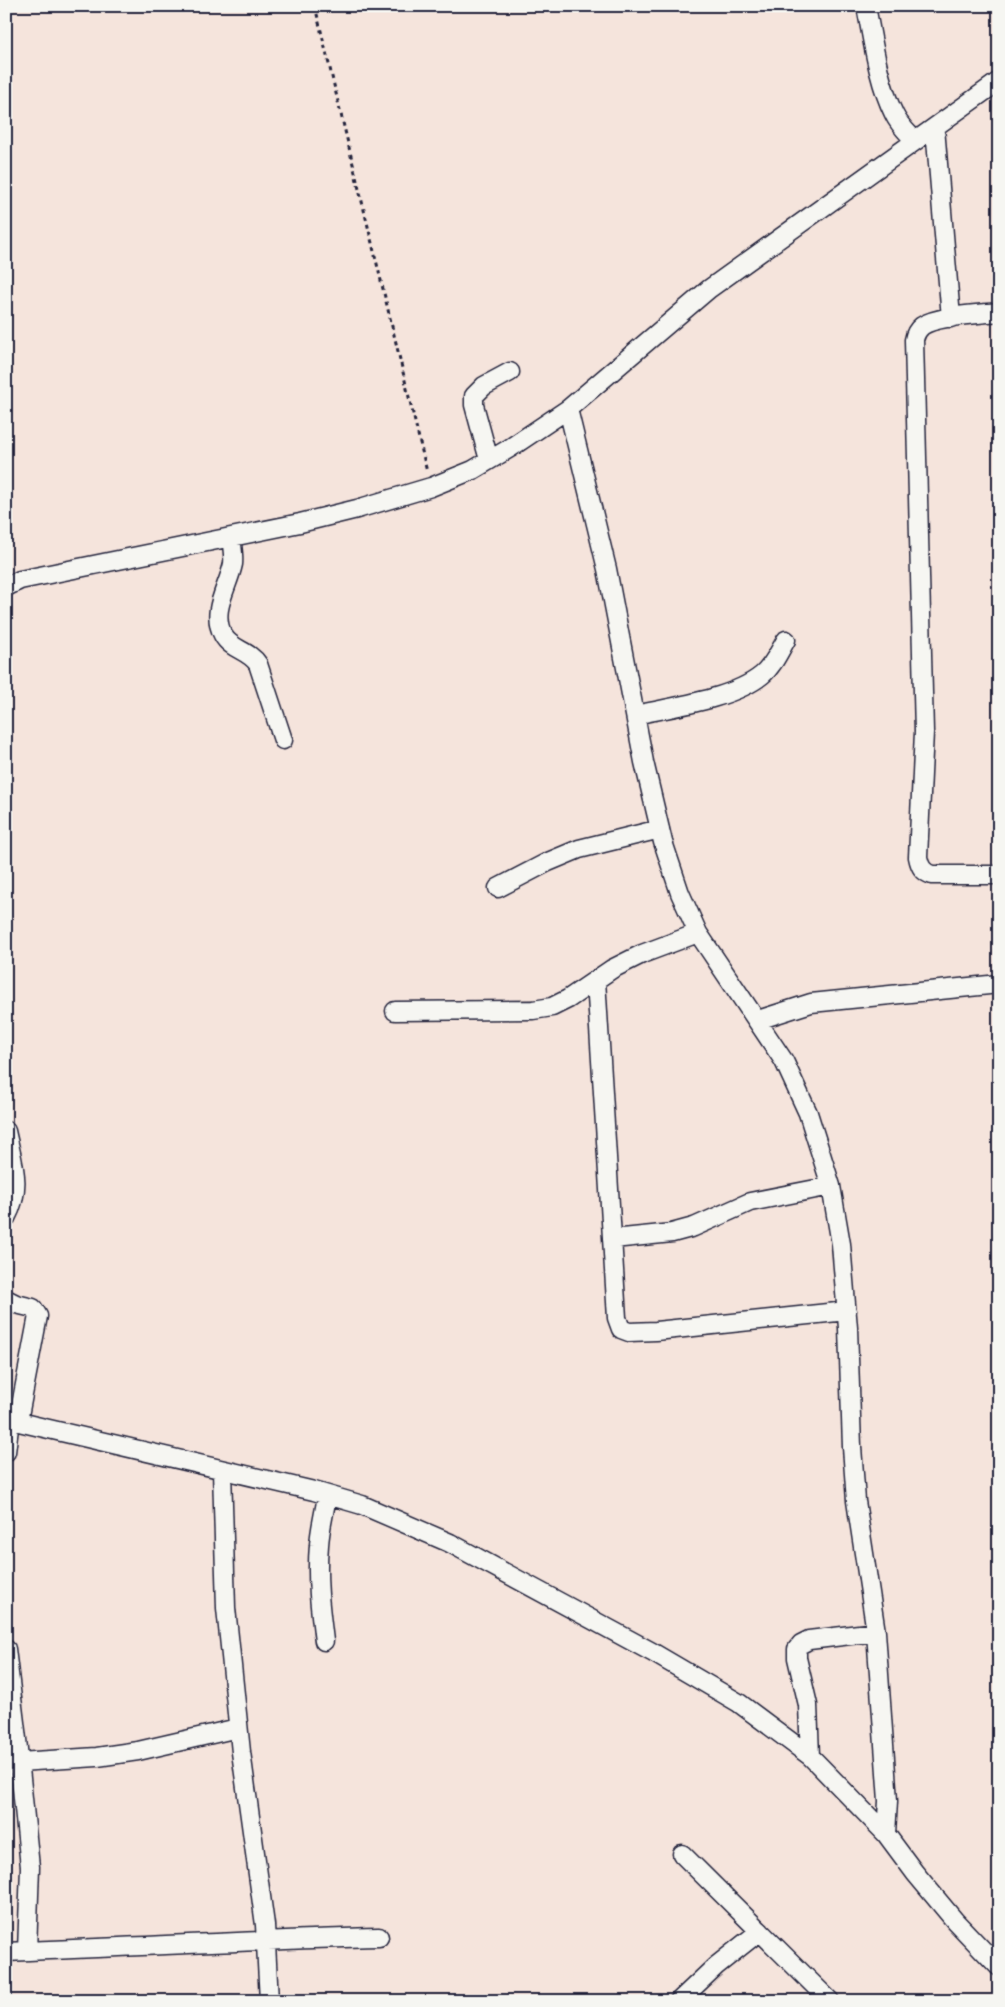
<svg xmlns="http://www.w3.org/2000/svg" width="1005" height="2007" font-family="Delius,sans-serif">
	<style>
		.lines { fill: none; stroke-linecap: round; stroke-linejoin: round }
		.minor-casing { stroke: #22223b; stroke-width: 21 }
		.path { stroke: #22223b; stroke-width: 3; stroke-dasharray: 4 4; stroke-linecap: butt }
		.minor { stroke: #f6f6f2; stroke-width: 18 }
	</style>
	<rect width="100%" height="100%" fill="#f5e4dc"/>
	<filter id="ink" filterUnits="userSpaceOnUse"><feTurbulence type="fractalNoise" baseFrequency=".02" numOctaves="2"/><feDisplacementMap in="SourceGraphic" scale="10" xChannelSelector="R" yChannelSelector="G"/><feConvolveMatrix kernelMatrix="1 2 1 2 8 2 1 2 1" color-interpolation-filters="sRGB"/></filter>
	<g filter="url(#ink)">
		<g class="lines">
			<defs>
				<path id="minor" d="M866,6C873,42 878,82 894,114C899,125 908,133 915,141
					M935,128L951,318
					M999,312C980,314 936,316 922,326C917,330 915,334 914,340L924,732L918,857C920,867 923,872 932,875H999
					M568,409L607,569L644,762L663,842L680,893L698,933L784,1061L808,1113L831,1186L841,1244L848,1328L852,1447L856,1501L876,1632L888,1801L886,1834
					M489,460L474,405V396L484,386L510,372
					M231,537C232,546 234,555 233,564C228,588 210,611 223,635C231,650 249,650 258,664L283,740
					M6,587L20,580L300,523L357,509L431,487L473,470L510,448L568,409L709,289L999,81
					M635,715C672,707 733,699 762,675C773,666 779,652 786,640
					M498,888L548,862L579,849L660,829
					M596,980L617,1318L621,1329L629,1332L656,1331L847,1311
					M395,1011L533,1010L552,1007L568,999L612,969L642,954L698,933
					M758,1020L811,1003L999,984
					M6,1131C13,1164 23,1187 6,1218
					M613,1239L672,1233L694,1227L750,1202L831,1186
					M6,1299L16,1304L33,1308L38,1316L18,1421
					M6,1419L314,1491L362,1505L450,1543L652,1652L739,1703L810,1756L886,1834L915,1873L955,1921L999,1967
					M6,1452L10,1420
					M222,1470L226,1608L241,1752L265,1925L269,2001
					M324,1641C320,1609 316,1577 319,1545C320,1528 325,1511 327,1495
					M6,1649L17,1739L30,1867L27,1951
					M810,1756L808,1705L797,1658V1649L801,1644L809,1640L876,1632
					M19,1762L97,1757L138,1751L238,1728
					M682,1854L830,2001
					M6,1952C130,1947 254,1940 379,1937
					M679,2001L716,1966L760,1931"/>
			</defs>
			<!-- minor casing -->
			<use href="#minor" class="minor-casing"/>
			<!-- path -->
			<path class="path" d="M315,6L427,472"/>
			<!-- minor -->
			<use href="#minor" class="minor"/>
		</g>
	</g>
	<!-- margin -->
	<rect width="1005" height="2007" fill="none" stroke="#f6f6f2" stroke-width="25"/>
	<rect x="12" y="12" width="980" height="1982" fill="none" stroke="#22223b" stroke-width="2" filter="url(#ink)"/>
</svg>
